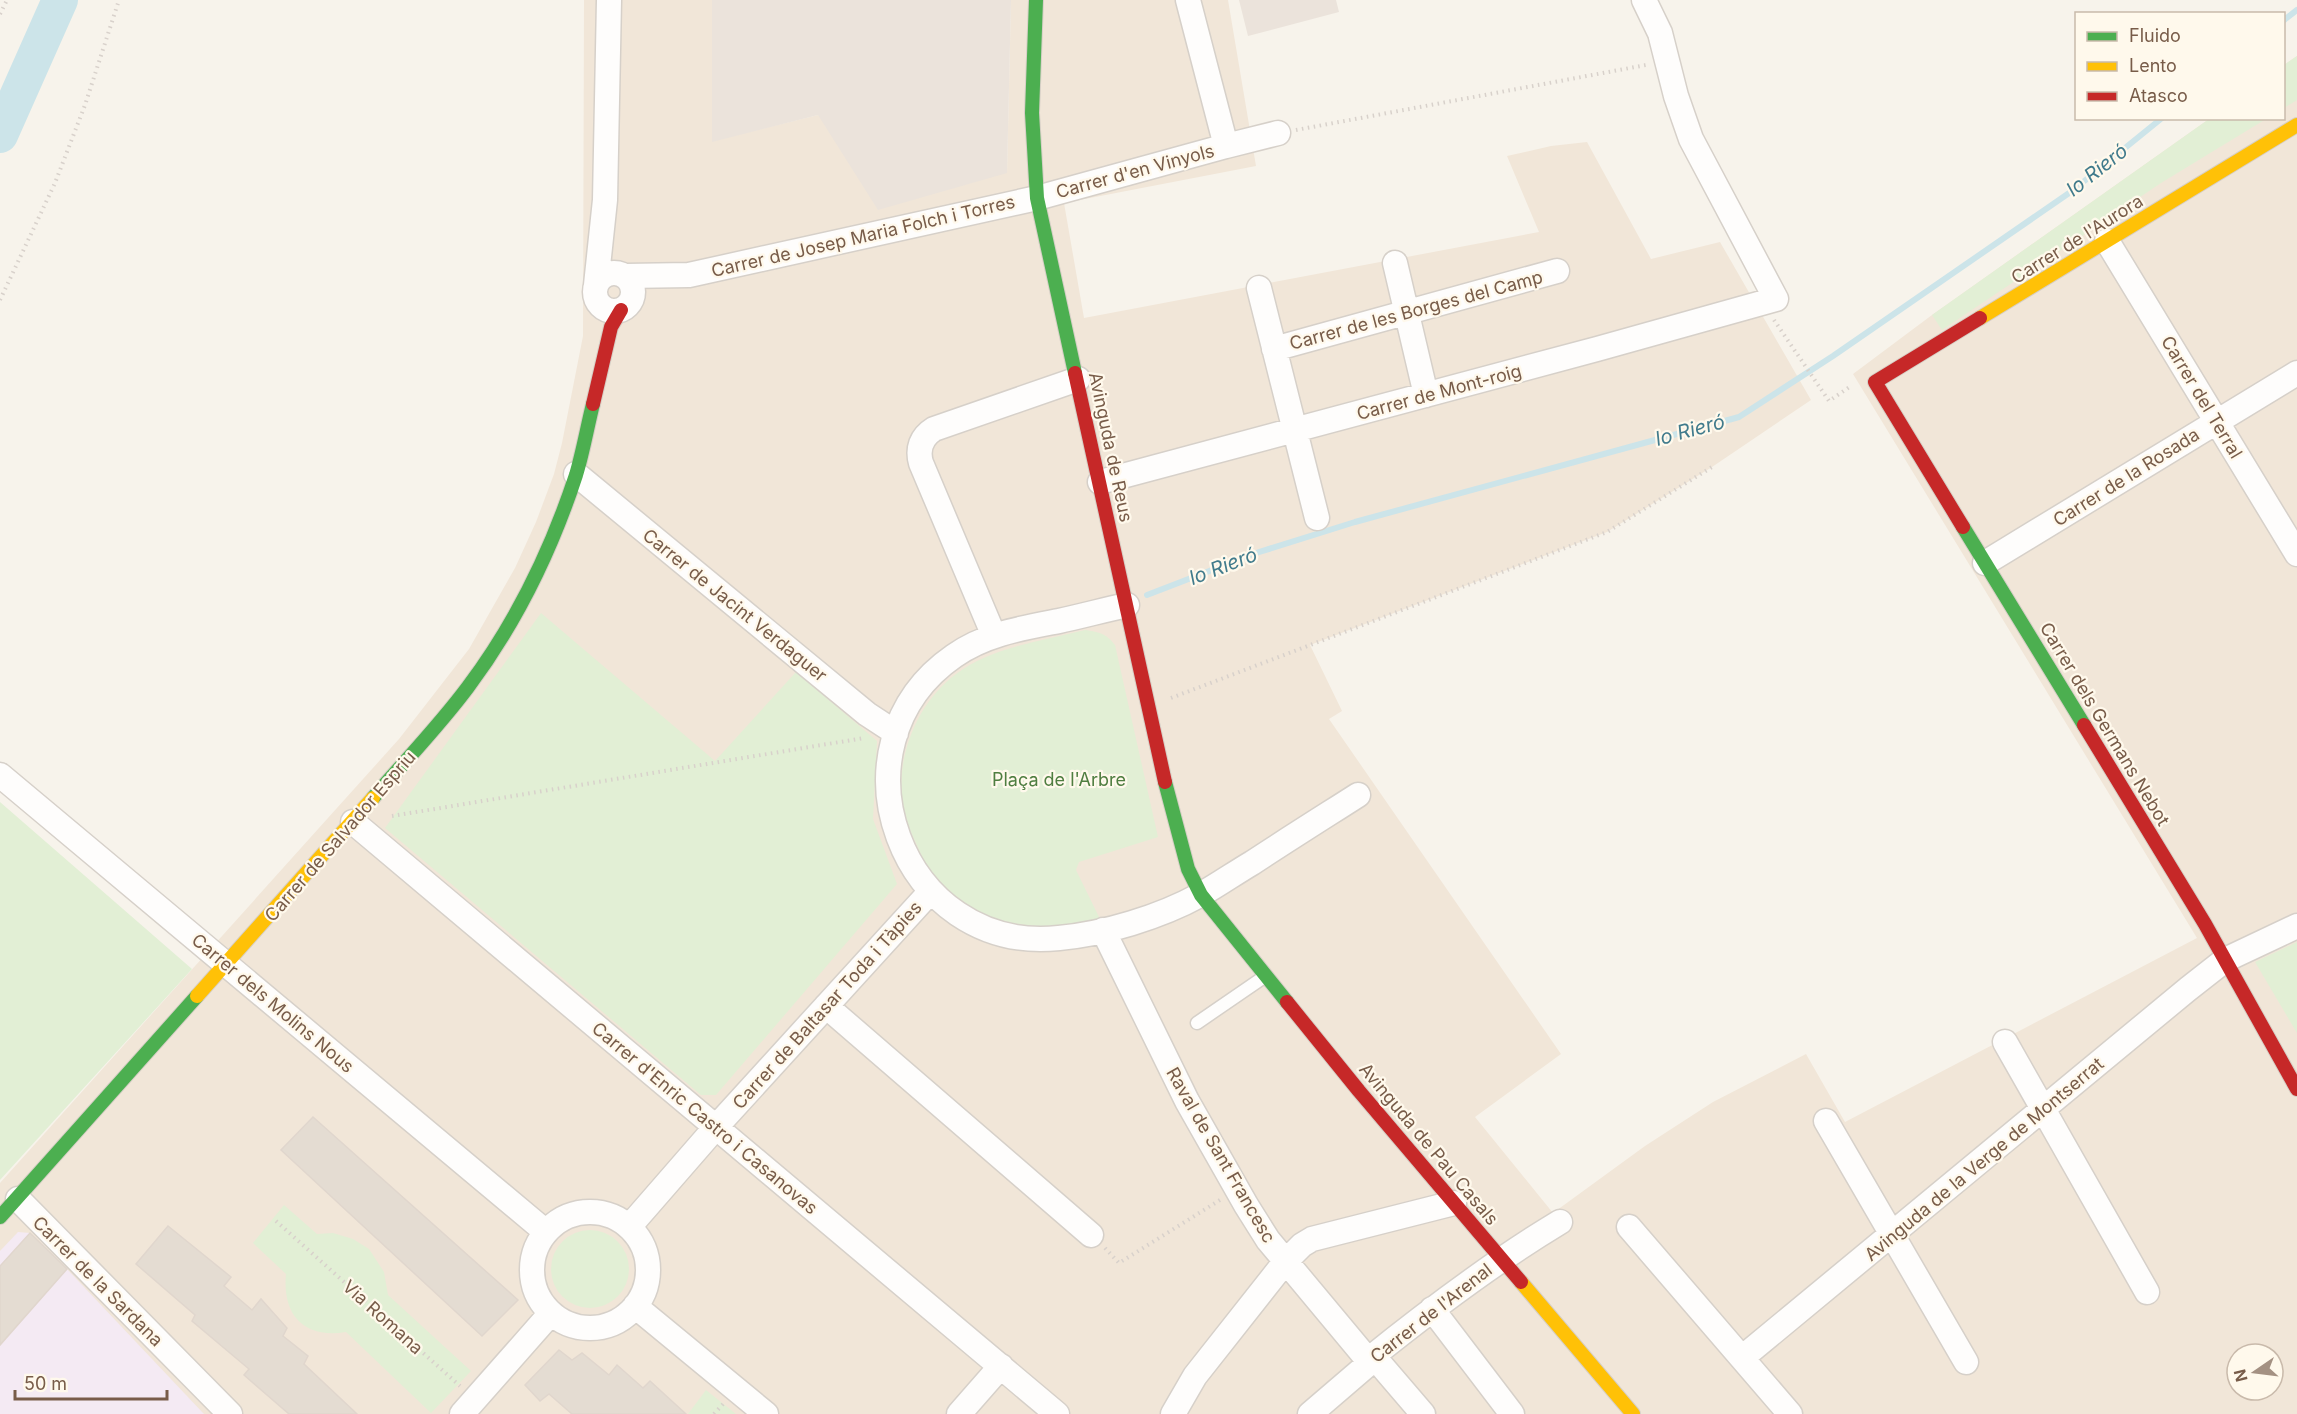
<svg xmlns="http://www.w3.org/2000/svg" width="2297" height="1414" font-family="Inter,sans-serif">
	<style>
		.residential { fill: #f1e6d8; fill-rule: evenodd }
		.industrial { fill: #ebe3db }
		.education { fill: #f4eaf3 }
		.green { fill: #e2efd5 }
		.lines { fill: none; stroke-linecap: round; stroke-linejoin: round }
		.stream { stroke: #cce4e9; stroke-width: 6 }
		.river { stroke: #cce4e9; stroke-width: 36 }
		.building { fill: #e4dcd2; stroke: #e0d6cd; stroke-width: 1.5 }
		.lane-casing { stroke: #d6d0c9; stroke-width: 15 }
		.street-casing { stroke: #d6d0c9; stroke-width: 27 }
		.fast-casing { stroke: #d6cfc6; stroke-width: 16 }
		.slow-casing { stroke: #d6cfc6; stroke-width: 16 }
		.jam-casing { stroke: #d6cfc6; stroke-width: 16 }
		.path { stroke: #d8d1cb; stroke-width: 4; stroke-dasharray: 1.5 4.5; stroke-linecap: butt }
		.lane { stroke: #fefdfc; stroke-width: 12 }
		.street { stroke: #fefdfc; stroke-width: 24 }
		.fast { stroke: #4caf50; stroke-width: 14 }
		.slow { stroke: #ffc107; stroke-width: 14 }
		.jam { stroke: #c62828; stroke-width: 14 }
		.labels { text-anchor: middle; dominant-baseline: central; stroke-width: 4.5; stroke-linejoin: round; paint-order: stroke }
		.street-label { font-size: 18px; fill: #785c49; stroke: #fff9ec }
		.park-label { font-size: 18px; fill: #4f7e40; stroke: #fff9ec }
		.water-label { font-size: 20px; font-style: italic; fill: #417b8c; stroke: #fff9ec }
	</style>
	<rect width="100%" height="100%" fill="#f7f3eb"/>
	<!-- residential -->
	<path class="residential" d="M584,0H712V141L818,115L1007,173L1011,0H1228L1256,166L1064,203L1084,318L1539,232L1507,156L1551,146L1587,142L1651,259L1720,242L1811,400L1712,467L1607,532L1310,645L1342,711L1329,719L1561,1054L1475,1117L1553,1213L1645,1146L1713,1102L1806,1054L1845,1122L2197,938L1853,374L1932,315L2209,119L2284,118V65L2297,56V1414H0V1183L399,739L469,649L515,568L536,522L554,474L562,443L583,336ZM2237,1354H2273V1390H2237Z"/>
	<!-- industrial -->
	<path class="industrial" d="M712,0H1011L1007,173L878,210L818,115L712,142Z
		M1239,0H1336L1339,12L1248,36Z"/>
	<!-- education -->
	<path class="education" d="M18,1232L30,1233L67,1269L204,1414H0V1251Z"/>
	<!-- green -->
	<path class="green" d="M2297,56V100L2284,108V65Z
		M2209,119H2266L2161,183L1942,330L1932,315Z
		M541,613L715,761L796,672L877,741L873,819L897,884L716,1095H701L385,828Z
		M1085,630C1098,632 1106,633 1115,645L1158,837L1079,862L1076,870L1100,919C1058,932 997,928 959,903C941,892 927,869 919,850C915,840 909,830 906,820C891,768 913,706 956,674C992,647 1042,641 1085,630Z
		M0,802L192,969L0,1180Z
		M2297,942V1033L2255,962Z
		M284,1205L317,1234L333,1233L353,1239L369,1249L384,1272L388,1295L471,1371L431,1413L346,1332C304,1339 282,1315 286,1274L253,1243Z
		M551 1269a39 39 0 1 1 78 0a39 39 0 1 1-78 0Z
		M706,1390L736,1414H688Z"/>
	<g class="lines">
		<!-- stream -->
		<path class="stream" d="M2284,20L2297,10
			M1147,595L1256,553L1355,522L1739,417L1833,356L2072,191L2162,118"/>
		<!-- river -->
		<path class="river" d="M0,135L60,0"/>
	</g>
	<!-- building -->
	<path class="building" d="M313,1117L518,1300L482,1336L281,1150Z
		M168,1226L231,1277L224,1286L252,1310L261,1299L287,1328L283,1336L308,1356L304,1364L357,1414H289L244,1375L249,1369L192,1321L195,1315L136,1264Z
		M30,1233L67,1269L0,1345V1266Z
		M559,1350L572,1360L582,1353L609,1375L617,1365L643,1388L650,1381L686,1414H572L549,1394L540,1401L525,1385Z"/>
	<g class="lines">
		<defs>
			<path id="lane" d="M1197,1023L1264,977"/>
			<path id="street" d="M1226,146L1278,133
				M2107,241L2297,554
				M1395,263L1426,395
				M595 292a19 19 0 1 1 38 0a19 19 0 1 1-38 0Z
				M626,276L689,275L1037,198L1226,146L1188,0
				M596,285L605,200L609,0
				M1259,288L1317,518
				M1274,349L1557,271
				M576,474L867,714L896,733
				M1100,482L1597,349L1776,299L1691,139L1676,96L1660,33L1644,0
				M1985,563L2297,373
				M1127,605C1104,610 1082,616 1059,621C1023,628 985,634 954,656C824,746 901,955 1059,938C1104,934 1160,917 1200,895C1218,885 1235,873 1252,863C1287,840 1322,818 1358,795
				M994,636L921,463C917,449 921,437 934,429L1078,379
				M0,775L546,1232
				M353,822L1057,1414
				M1103,930L1187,1101L1246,1205L1268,1240L1368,1360L1375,1358L1423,1414
				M826,1006L1091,1235
				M2005,1042L2147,1292
				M1826,1121L1966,1362
				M18,1199L230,1414
				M532 1270a58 58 0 1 1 116 0a58 58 0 1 1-116 0Z
				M629,1227L716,1127L931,891
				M1629,1227L1790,1414
				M635,1306L766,1414
				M1432,1309L1512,1414
				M1743,1357L2188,989L2225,960L2297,926
				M462,1414L551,1313
				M959,1414L1001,1366
				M1173,1414L1195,1376L1285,1262L1302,1245L1312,1239L1454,1203
				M1310,1414L1366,1366L1368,1360C1430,1310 1492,1263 1560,1222"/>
			<path id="fast" d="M1036,0L1032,113L1037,198L1075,373
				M1963,527L2084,725
				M1165,782L1188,869L1201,895L1287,1002
				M373,798C405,761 439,726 468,687C516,623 551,551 576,475C583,452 587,428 593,404
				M0,1217L197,996"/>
			<path id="slow" d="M1980,318L2297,125
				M197,996L373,798
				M1521,1282L1633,1414"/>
			<path id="jam" d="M1075,373L1165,782
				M593,404L611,327L621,310
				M1963,527L1875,382L1980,318
				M2084,725L2205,924L2297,1089
				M1287,1002L1359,1091L1521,1282"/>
		</defs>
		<!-- lane casing -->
		<use href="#lane" class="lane-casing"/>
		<!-- street casing -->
		<use href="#street" class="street-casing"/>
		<!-- fast casing -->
		<use href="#fast" class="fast-casing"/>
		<!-- slow casing -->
		<use href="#slow" class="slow-casing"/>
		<!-- jam casing -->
		<use href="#jam" class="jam-casing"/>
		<!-- path -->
		<path class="path" d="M0,14L7,0
			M1296,130L1646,65
			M0,300L55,183L85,105L119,0
			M1774,320L1829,401L1851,386
			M1171,698L1607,532L1712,467
			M392,816L864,738
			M276,1221L460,1386
			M1105,1248L1119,1263L1220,1200
			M714,1414L723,1404"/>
		<!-- lane -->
		<use href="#lane" class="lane"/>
		<!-- street -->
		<use href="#street" class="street"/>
		<!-- fast -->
		<use href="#fast" class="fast"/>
		<!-- slow -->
		<use href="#slow" class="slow"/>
		<!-- jam -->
		<use href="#jam" class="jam"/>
	</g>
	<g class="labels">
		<!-- street labels -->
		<g class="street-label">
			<text transform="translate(1135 171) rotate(-15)">Carrer d'en Vinyols</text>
			<text transform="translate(863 236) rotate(-13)">Carrer de Josep Maria Folch i Torres</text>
			<text transform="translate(2077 239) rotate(-32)">Carrer de l'Aurora</text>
			<text transform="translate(1416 310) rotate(-15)">Carrer de les Borges del Camp</text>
			<text transform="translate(1439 392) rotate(-15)">Carrer de Mont-roig</text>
			<text transform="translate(2202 397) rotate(59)">Carrer del Terral</text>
			<text transform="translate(1111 447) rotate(78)">Avinguda de Reus</text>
			<text transform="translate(2126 477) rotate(-32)">Carrer de la Rosada</text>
			<text transform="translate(735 605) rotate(39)">Carrer de Jacint Verdaguer</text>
			<text transform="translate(2105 724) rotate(59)">Carrer dels Germans Nebot</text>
			<text transform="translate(340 836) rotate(-49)">Carrer de Salvador Espriu</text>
			<text transform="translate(273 1003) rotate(40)">Carrer dels Molins Nous</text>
			<text transform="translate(827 1005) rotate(-48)">Carrer de Baltasar Toda i Tàpies</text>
			<text transform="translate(705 1118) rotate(40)">Carrer d'Enric Castro i Casanovas</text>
			<text transform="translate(1429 1144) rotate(50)">Avinguda de Pau Casals</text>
			<text transform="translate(1221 1155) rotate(60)">Raval de Sant Francesc</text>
			<text transform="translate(1984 1159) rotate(-40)">Avinguda de la Verge de Montserrat</text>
			<text transform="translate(98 1281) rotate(45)">Carrer de la Sardana</text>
			<text transform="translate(1431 1313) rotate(-38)">Carrer de l'Arenal</text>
			<text transform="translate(383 1317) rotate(42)">Via Romana</text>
		</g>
		<!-- park labels -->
		<g class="park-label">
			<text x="1059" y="779">Plaça de l'Arbre</text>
		</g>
		<!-- water labels -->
		<g class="water-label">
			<text transform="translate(2097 170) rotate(-38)">lo Rieró</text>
			<text transform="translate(1690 430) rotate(-15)">lo Rieró</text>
			<text transform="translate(1223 566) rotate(-21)">lo Rieró</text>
		</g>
	</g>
	<!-- legend -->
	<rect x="2075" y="12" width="210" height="108" fill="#fff9ec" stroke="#c9baab" stroke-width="1.5"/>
	<rect x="2087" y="32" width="30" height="9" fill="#4caf50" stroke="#c9baab" stroke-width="1.5"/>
	<text x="2129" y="42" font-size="18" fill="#785c49">Fluido</text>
	<rect x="2087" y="62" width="30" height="9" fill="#ffc107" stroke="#c9baab" stroke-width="1.5"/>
	<text x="2129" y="72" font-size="18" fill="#785c49">Lento</text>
	<rect x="2087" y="92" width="30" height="9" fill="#c62828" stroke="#c9baab" stroke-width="1.5"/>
	<text x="2129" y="102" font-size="18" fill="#785c49">Atasco</text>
	<!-- north arrow -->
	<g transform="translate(2255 1372) rotate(256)"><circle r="28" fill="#fff9ec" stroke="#c9baab" stroke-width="1.5"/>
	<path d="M0-4.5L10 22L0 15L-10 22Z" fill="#a49182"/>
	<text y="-9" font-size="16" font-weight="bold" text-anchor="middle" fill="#785c49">N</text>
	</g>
	<!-- scale -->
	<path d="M15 1390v9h152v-9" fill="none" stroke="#785c49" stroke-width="3"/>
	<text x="24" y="1390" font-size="18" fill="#785c49" stroke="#fff9ec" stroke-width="4.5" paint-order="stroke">50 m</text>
</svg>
